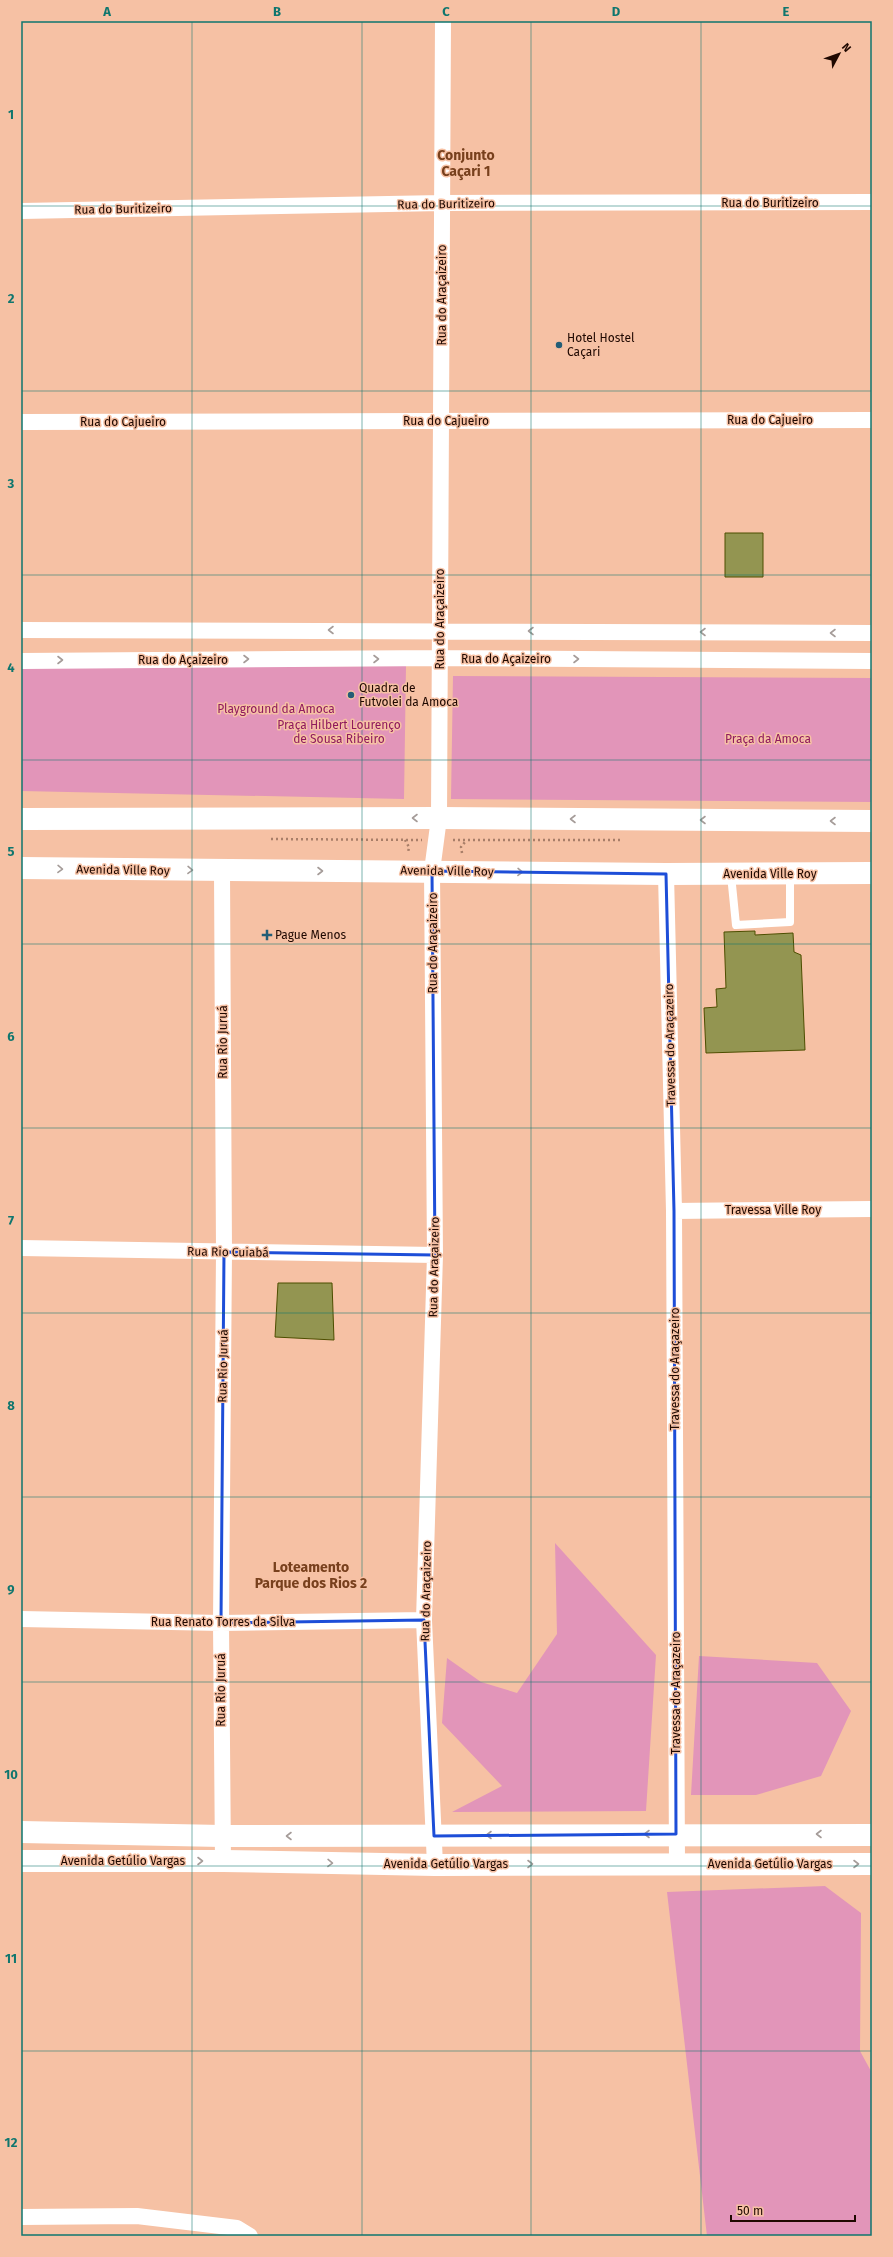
<svg xmlns="http://www.w3.org/2000/svg" width="893" height="2257" font-family="'Fira Sans',sans-serif">
	<style>
		.green { fill: #e295b9 }
		.building { fill: #939551; stroke: #4d4e00 }
		.lines { fill: none; stroke-linecap: round; stroke-linejoin: round }
		.path { stroke: #a87e68; stroke-width: 2.5; stroke-dasharray: 2 3; stroke-linecap: butt }
		.lane { stroke: #fff; stroke-width: 8 }
		.street { stroke: #fff; stroke-width: 16 }
		.secondary { stroke: #fff; stroke-width: 22 }
		.primary { stroke: #fff; stroke-width: 22 }
		.oneway { stroke: #a59c99 }
		.marked { fill: none; stroke: #1d4ed8; stroke-width: 3; stroke-linejoin: round }
		.grid { fill: none; stroke: #0f766e; stroke-width: 1; stroke-opacity: 0.55 }
		.poi-dot { fill: #235d76; stroke: #f6c1a4; stroke-width: 1.5 }
		.labels { text-anchor: middle; dominant-baseline: central; stroke-width: 3; stroke-linejoin: round; paint-order: stroke }
		.street-label { font-size: 12px; fill: #1f0800; stroke: #f6c1a4 }
		.poi-label { font-size: 12px; fill: #1f0800; stroke: #f6c1a4; text-anchor: start }
		.park-label { font-size: 12px; fill: #8f195e; stroke: #f6c1a4 }
		.quarter-label { font-size: 14px; font-weight: bold; fill: #78401d; stroke: #f6c1a4 }
		.neatline { fill: none; stroke: #0f766e; stroke-width: 1.5 }
		.grid-label { font-size: 13px; text-anchor: middle; font-weight: bold; fill: #0f766e }
	</style>
	<rect width="100%" height="100%" fill="#f6c1a4"/>
	<!-- green -->
	<path class="green" d="M406,666L404,799L21,791V668Z
		M453,676L872,678V802L451,799Z
		M555,1543L656,1655L646,1811L452,1812L502,1786L442,1723L447,1658L481,1682L517,1693L557,1634Z
		M699,1656L817,1663L851,1711L821,1776L756,1795H691Z
		M825,1886L861,1913L860,2051L872,2073V2236H707L667,1892Z"/>
	<!-- building -->
	<path class="building" d="M725,533H763V577H725Z
		M755,931V935L793,933L794,952L801,955L805,1050L706,1053L704,1008L717,1007L716,989L726,988L724,932Z
		M278,1283H332L334,1340L275,1337Z"/>
	<g class="lines">
		<!-- path -->
		<path class="path" d="M271,839L422,840
			M405,840L409,847L408,853
			M453,840H620
			M462,853L461,847L465,842"/>
		<!-- lane -->
		<path class="lane" d="M731,875L736,925L790,922V874"/>
		<!-- street -->
		<path class="street" d="M21,211L442,203L872,202
			M21,422L872,420
			M21,630L872,633
			M21,661L440,658L872,661
			M222,871L224,1252L221,1623L223,1861
			M666,874L674,1211L677,1864
			M674,1211L872,1209
			M21,1248L435,1255
			M21,1619L221,1623L424,1620
			M435,1865L424,1620L435,1255L432,871L439,818L443,21
			M21,2217L137,2216L237,2228L250,2236"/>
		<!-- secondary -->
		<path class="secondary" d="M21,1832L222,1836L872,1835
			M21,1861H223L435,1865L872,1864"/>
		<!-- primary -->
		<path class="primary" d="M21,819L439,818L872,821
			M21,868L666,874L872,873"/>
	</g>
	<!-- one-way arrows -->
	<defs><path id="oneway-chevron" d="M-2-3.5L2.5 0L-2 3.5" fill="none" stroke-width="1.6" stroke-linecap="round" stroke-linejoin="round"/></defs>
	<g class="oneway">
		<use href="#oneway-chevron" transform="translate(331 630) rotate(-180)"/>
		<use href="#oneway-chevron" transform="translate(531 631) rotate(-180)"/>
		<use href="#oneway-chevron" transform="translate(703 632) rotate(-180)"/>
		<use href="#oneway-chevron" transform="translate(833 633) rotate(-180)"/>
		<use href="#oneway-chevron" transform="translate(246 659)"/>
		<use href="#oneway-chevron" transform="translate(376 659)"/>
		<use href="#oneway-chevron" transform="translate(576 659)"/>
		<use href="#oneway-chevron" transform="translate(60 660)"/>
		<use href="#oneway-chevron" transform="translate(415 818) rotate(-180)"/>
		<use href="#oneway-chevron" transform="translate(573 819) rotate(-180)"/>
		<use href="#oneway-chevron" transform="translate(703 820) rotate(-180)"/>
		<use href="#oneway-chevron" transform="translate(833 821) rotate(-180)"/>
		<use href="#oneway-chevron" transform="translate(60 869) rotate(1)"/>
		<use href="#oneway-chevron" transform="translate(190 870) rotate(1)"/>
		<use href="#oneway-chevron" transform="translate(320 871)"/>
		<use href="#oneway-chevron" transform="translate(520 872) rotate(1)"/>
		<use href="#oneway-chevron" transform="translate(647 1834) rotate(180)"/>
		<use href="#oneway-chevron" transform="translate(819 1834) rotate(-180)"/>
		<use href="#oneway-chevron" transform="translate(489 1835) rotate(180)"/>
		<use href="#oneway-chevron" transform="translate(289 1836) rotate(180)"/>
		<use href="#oneway-chevron" transform="translate(200 1861)"/>
		<use href="#oneway-chevron" transform="translate(330 1863) rotate(1)"/>
		<use href="#oneway-chevron" transform="translate(530 1864)"/>
		<use href="#oneway-chevron" transform="translate(856 1864)"/>
	</g>
	<!-- marked area -->
	<path class="marked" d="M432,871L666,874L674,1211L676,1834L434,1836L424,1620L221,1623L224,1252L435,1255Z"/>
	<!-- grid -->
	<path class="grid" d="M192,21V2236M362,21V2236M531,21V2236M701,21V2236M21,206H872M21,391H872M21,575H872M21,760H872M21,944H872M21,1128H872M21,1313H872M21,1497H872M21,1682H872M21,1866H872M21,2051H872"/>
	<!-- markers -->
	<g class="poi-dot">
		<circle cx="559" cy="345" r="4"/>
		<circle cx="351" cy="695" r="4"/>
		<path d="M265 929h4v4h4v4h-4v4h-4v-4h-4v-4h4z"/>
	</g>
	<g class="labels">
		<!-- street labels -->
		<g class="street-label">
			<text x="770" y="203">Rua do Buritizeiro</text>
			<text transform="translate(446 204) rotate(-1)">Rua do Buritizeiro</text>
			<text transform="translate(123 209) rotate(-1)">Rua do Buritizeiro</text>
			<text transform="translate(442 295) rotate(-90)">Rua do Araçaizeiro</text>
			<text x="770" y="420">Rua do Cajueiro</text>
			<text x="446" y="421">Rua do Cajueiro</text>
			<text x="123" y="422">Rua do Cajueiro</text>
			<text transform="translate(440 619) rotate(-90)">Rua do Araçaizeiro</text>
			<text x="506" y="659">Rua do Açaizeiro</text>
			<text x="183" y="660">Rua do Açaizeiro</text>
			<text transform="translate(123 870) rotate(1)">Avenida Ville Roy</text>
			<text transform="translate(447 871) rotate(1)">Avenida Ville Roy</text>
			<text x="770" y="874">Avenida Ville Roy</text>
			<text transform="translate(433 943) rotate(-90)">Rua do Araçaizeiro</text>
			<text transform="translate(223 1042) rotate(-90)">Rua Rio Juruá</text>
			<text transform="translate(670 1045) rotate(-91)">Travessa do Araçazeiro</text>
			<text x="773" y="1210">Travessa Ville Roy</text>
			<text transform="translate(228 1252) rotate(1)">Rua Rio Cuiabá</text>
			<text transform="translate(434 1267) rotate(-89)">Rua do Araçaizeiro</text>
			<text transform="translate(223 1366) rotate(-89)">Rua Rio Juruá</text>
			<text transform="translate(675 1369) rotate(-90)">Travessa do Araçazeiro</text>
			<text transform="translate(426 1591) rotate(-89)">Rua do Araçaizeiro</text>
			<text x="223" y="1622">Rua Renato Torres da Silva</text>
			<text transform="translate(221 1690) rotate(-90)">Rua Rio Juruá</text>
			<text transform="translate(676 1693) rotate(-90)">Travessa do Araçazeiro</text>
			<text x="123" y="1861">Avenida Getúlio Vargas</text>
			<text x="446" y="1864">Avenida Getúlio Vargas</text>
			<text x="770" y="1864">Avenida Getúlio Vargas</text>
		</g>
		<!-- poi labels -->
		<g class="poi-label">
			<text x="567" y="338">Hotel Hostel<tspan x="567" dy="14">Caçari</tspan></text>
			<text x="359" y="688">Quadra de<tspan x="359" dy="14">Futvolei da Amoca</tspan></text>
			<text x="275" y="935">Pague Menos</text>
		</g>
		<!-- park labels -->
		<g class="park-label">
			<text x="276" y="709">Playground da Amoca</text>
			<text x="339" y="725">Praça Hilbert Lourenço<tspan x="339" dy="14">de Sousa Ribeiro</tspan></text>
			<text x="768" y="739">Praça da Amoca</text>
		</g>
		<!-- quarter labels -->
		<g class="quarter-label">
			<text x="466" y="155">Conjunto<tspan x="466" dy="16">Caçari 1</tspan></text>
			<text x="311" y="1567">Loteamento<tspan x="311" dy="16">Parque dos Rios 2</tspan></text>
		</g>
	</g>
	<!-- border -->
	<rect width="893" height="2257" fill="none" stroke="#f6c1a4" stroke-width="44"/>
	<!-- north arrow -->
	<g transform="translate(839 54) rotate(49)" stroke="#f6c1a4" stroke-width="3" paint-order="stroke">
	<path d="M0-3L7 15L0 10L-7 15Z" fill="#1f0800"/>
	<text y="-6" font-size="11" font-weight="bold" text-anchor="middle" fill="#1f0800">N</text>
	</g>
	<!-- scale -->
	<path d="M731 2215v6h124v-6" fill="none" stroke="#1f0800" stroke-width="2"/>
	<text x="737" y="2215" font-size="12" fill="#1f0800" stroke="#f6c1a4" stroke-width="3" paint-order="stroke">50 m</text>
	<rect x="22" y="22" width="849" height="2213" class="neatline"/>
	<g class="grid-label">
		<text x="107" y="16">A</text>
		<text x="277" y="16">B</text>
		<text x="446" y="16">C</text>
		<text x="616" y="16">D</text>
		<text x="786" y="16">E</text>
		<text x="11" y="119">1</text>
		<text x="11" y="303">2</text>
		<text x="11" y="488">3</text>
		<text x="11" y="672">4</text>
		<text x="11" y="856">5</text>
		<text x="11" y="1041">6</text>
		<text x="11" y="1225">7</text>
		<text x="11" y="1410">8</text>
		<text x="11" y="1594">9</text>
		<text x="11" y="1779">10</text>
		<text x="11" y="1963">11</text>
		<text x="11" y="2147">12</text>
	</g>
</svg>
